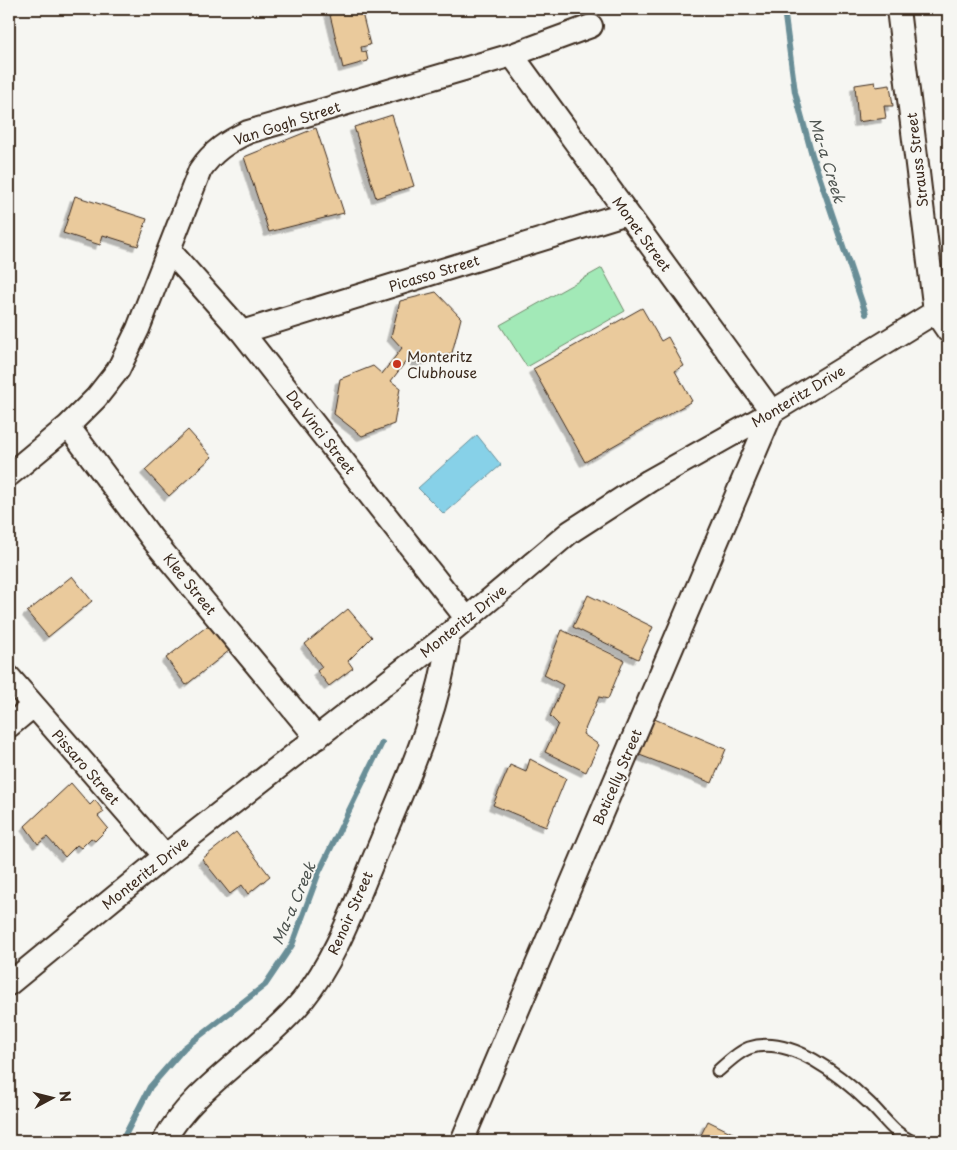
<svg xmlns="http://www.w3.org/2000/svg" width="957" height="1150" font-family="'Playpen Sans',sans-serif">
	<style>
		.green { fill: #a2e9b7; stroke: #6e8a6a }
		.water { fill: #87d1e8; stroke: #698e97 }
		.lines { fill: none; stroke-linecap: round; stroke-linejoin: round }
		.stream { stroke: #698e97; stroke-width: 6 }
		.building { fill: #eaca9c; stroke: #3b2a1e; filter: url(#shadow) }
		.service-casing { stroke: #3b2a1e; stroke-width: 15 }
		.minor-casing { stroke: #3b2a1e; stroke-width: 26 }
		.service { stroke: #f6f6f2; stroke-width: 11 }
		.minor { stroke: #f6f6f2; stroke-width: 22 }
		.poi-dot { fill: #c8321e; stroke: #f6f6f2; stroke-width: 2 }
		.labels { text-anchor: middle; dominant-baseline: central; stroke-width: 4; stroke-linejoin: round; paint-order: stroke }
		.street-label { font-size: 14px; fill: #3b2a1e; stroke: #f6f6f2 }
		.poi-label { font-size: 14px; fill: #3b2a1e; stroke: #f6f6f2; text-anchor: start }
		.water-label { font-size: 15px; font-style: italic; fill: #4e5450; stroke: #f6f6f2 }
	</style>
	<defs>
		<filter id="shadow"><feDropShadow dx="-4.5" dy="4.5" stdDeviation="0" flood-color="#0004"/></filter>
	</defs>
	<rect width="100%" height="100%" fill="#f6f6f2"/>
	<filter id="ink" filterUnits="userSpaceOnUse"><feTurbulence type="fractalNoise" baseFrequency=".02" numOctaves="2"/><feDisplacementMap in="SourceGraphic" scale="10" xChannelSelector="R" yChannelSelector="G"/><feConvolveMatrix kernelMatrix="1 2 1 2 8 2 1 2 1" color-interpolation-filters="sRGB"/></filter>
	<g filter="url(#ink)">
		<!-- green -->
		<path class="green" d="M602,268L625,311L527,367L500,325Z"/>
		<!-- water -->
		<path class="water" d="M477,435L501,465L444,514L418,488Z"/>
		<g class="lines">
			<!-- stream -->
			<path class="stream" d="M784,9L795,92L812,155L866,314
				M122,1141L150,1087L184,1048L265,985L292,945L319,872L382,743"/>
		</g>
		<!-- building -->
		<path class="building" d="M339,9H361L370,45L361,47L362,52L366,51L368,61L343,68L329,11Z
			M875,82L876,87L890,85L893,106H884L886,118L858,122L855,85Z
			M392,115L414,186L376,198L354,127Z
			M316,128L344,213L269,232L244,157Z
			M75,196L147,219L138,246L103,235L100,245L63,233Z
			M436,292L461,318L452,353L417,363L410,356L391,381L400,388L394,424L362,436L334,414L340,379L373,366L382,374L402,348L391,336L400,301Z
			M642,308L661,341L668,337L684,366L675,371L692,401L585,462L533,369Z
			M188,430L212,457L169,496L145,470Z
			M72,576L92,601L48,637L27,612Z
			M588,595L653,627L638,659L573,627Z
			M348,609L372,637L348,661L353,668L329,686L317,671L322,667L305,644Z
			M210,624L230,650L186,685L166,658Z
			M562,630L624,660L608,699L599,697L583,734L599,745L586,772L545,752L558,724L550,716L563,685L544,675Z
			M652,718L726,749L712,783L637,754Z
			M530,759L566,778L546,827L493,805L510,765L526,772Z
			M71,783L90,805L95,800L104,812L98,816L108,828L95,841L91,838L81,848L77,845L65,857L47,837L38,844L25,826Z
			M236,832L270,876L248,894L242,885L230,894L202,859Z
			M708,1121L749,1141H698Z"/>
		<g class="lines">
			<defs>
				<path id="service" d="M718,1071C727,1063 738,1052 749,1048C790,1034 841,1076 869,1103C883,1116 893,1133 911,1141"/>
				<path id="minor" d="M898,9L935,312L948,331
					M169,250L242,332L467,619
					M242,332L627,213
					M68,426L153,540L317,738
					M9,475L68,426L96,398L118,370L138,329L200,170C213,151 227,142 248,132L512,55L591,26
					M9,677L165,856
					M9,726L33,706
					M9,984L165,856L449,634L570,532L649,481L772,412L948,304
					M164,1141C191,1089 263,1048 302,1001C336,959 354,906 375,856C406,782 439,714 449,634
					M462,1141L772,412L512,55"/>
			</defs>
			<!-- service casing -->
			<use href="#service" class="service-casing"/>
			<!-- minor casing -->
			<use href="#minor" class="minor-casing"/>
			<!-- service -->
			<use href="#service" class="service"/>
			<!-- minor -->
			<use href="#minor" class="minor"/>
		</g>
	</g>
	<!-- markers -->
	<circle class="poi-dot" cx="397" cy="364" r="5"/>
	<g class="labels">
		<!-- street labels -->
		<g class="street-label">
			<text transform="translate(287 123) rotate(-18)">Van Gogh Street</text>
			<text transform="translate(917 160) rotate(-97)">Strauss Street</text>
			<text transform="translate(642 234) rotate(54)">Monet Street</text>
			<text transform="translate(434 273) rotate(-17)">Picasso Street</text>
			<text transform="translate(798 396) rotate(-31)">Monteritz Drive</text>
			<text transform="translate(321 432) rotate(52)">Da Vinci Street</text>
			<text transform="translate(190 584) rotate(51)">Klee Street</text>
			<text transform="translate(463 621) rotate(-39)">Monteritz Drive</text>
			<text transform="translate(86 767) rotate(49)">Pissaro Street</text>
			<text transform="translate(617 777) rotate(-67)">Boticelly Street</text>
			<text transform="translate(145 873) rotate(-39)">Monteritz Drive</text>
			<text transform="translate(350 913) rotate(-66)">Renoir Street</text>
		</g>
		<!-- poi labels -->
		<g class="poi-label">
			<text x="407" y="356">Monteritz<tspan x="407" dy="16">Clubhouse</tspan></text>
		</g>
		<!-- water labels -->
		<g class="water-label">
			<text transform="translate(828 160) rotate(73)">Ma-a Creek</text>
			<text transform="translate(293 903) rotate(-67)">Ma-a Creek</text>
		</g>
	</g>
	<!-- margin -->
	<rect width="957" height="1150" fill="none" stroke="#f6f6f2" stroke-width="30"/>
	<rect x="15" y="15" width="927" height="1120" fill="none" stroke="#3b2a1e" stroke-width="2" filter="url(#ink)"/>
	<!-- north arrow -->
	<g transform="translate(52 1098) rotate(83)" stroke="#f6f6f2" stroke-width="4" paint-order="stroke">
	<path d="M0-4L9 19L0 12L-9 19Z" fill="#3b2a1e"/>
	<text y="-8" font-size="14" font-weight="bold" text-anchor="middle" fill="#3b2a1e">N</text>
	</g>
</svg>
